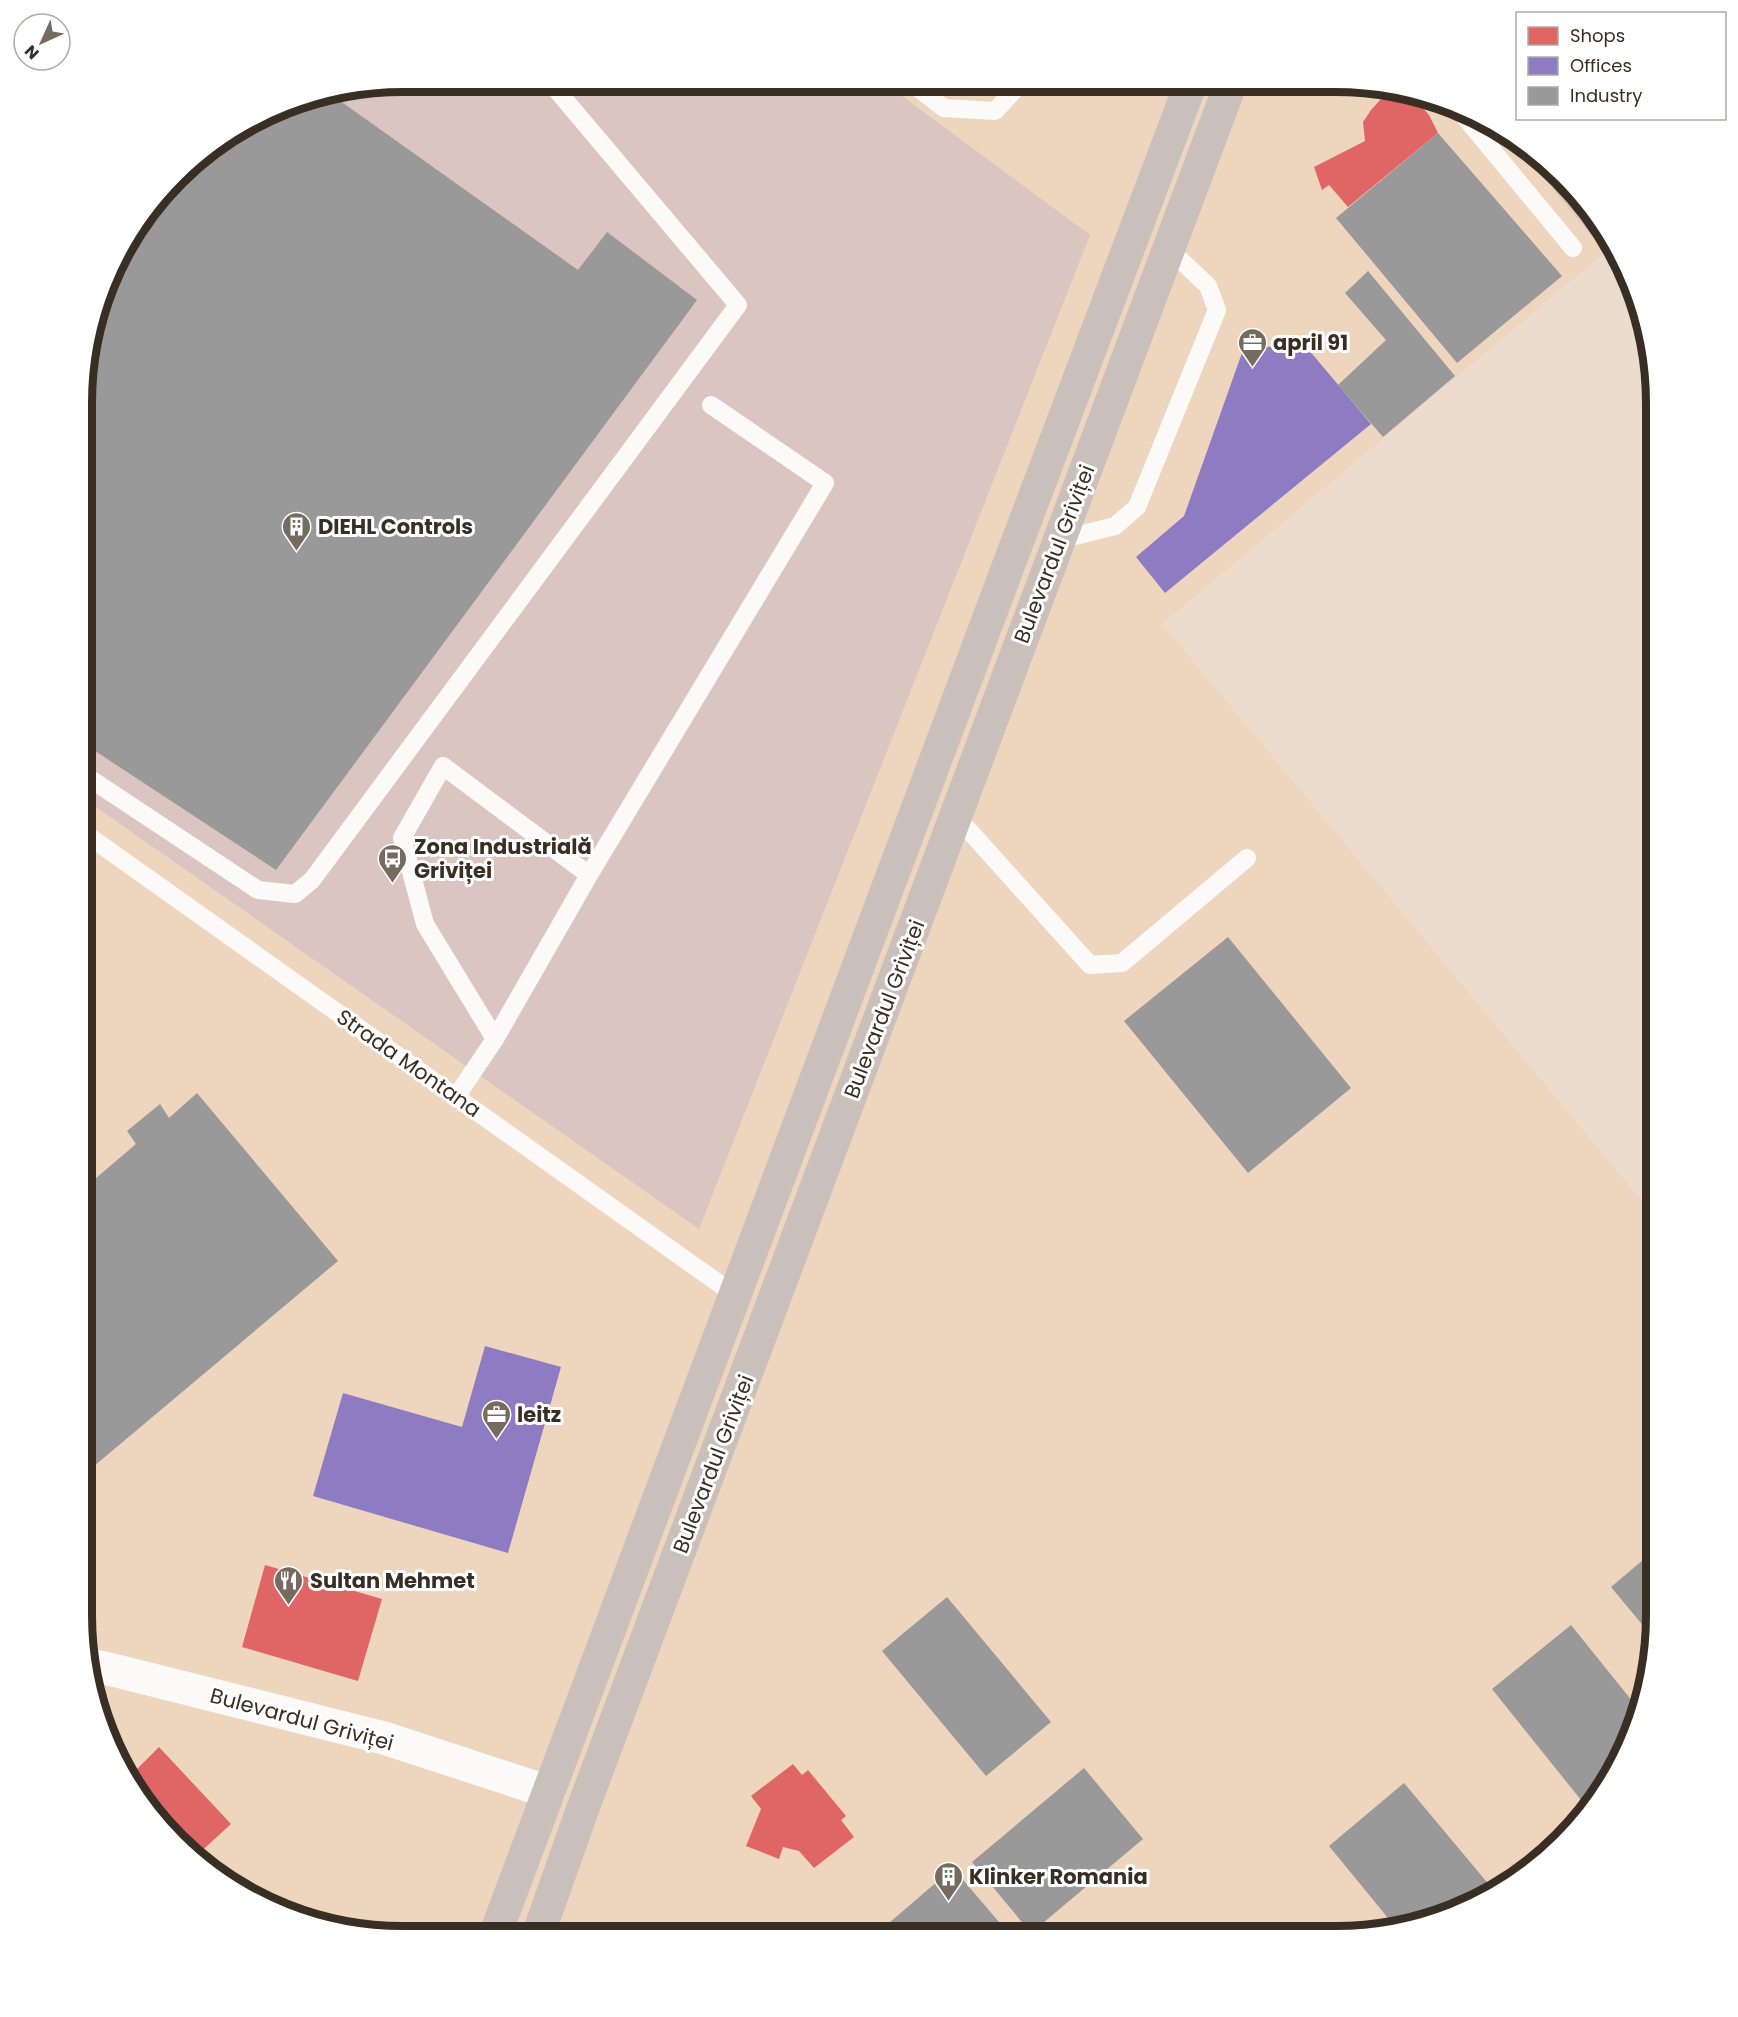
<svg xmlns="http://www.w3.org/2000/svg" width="1738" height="2017" font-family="Poppins,sans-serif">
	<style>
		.built { fill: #eed5be }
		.green { fill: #dac5c0 }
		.shops { fill: #e06666 }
		.offices { fill: #8e7cc3 }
		.industry { fill: #999 }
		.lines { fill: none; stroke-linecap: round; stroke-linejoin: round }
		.service { stroke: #fcfaf8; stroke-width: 18 }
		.minor { stroke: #fcfaf8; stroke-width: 33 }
		.primary { stroke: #cac0bb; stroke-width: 33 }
		.labels { text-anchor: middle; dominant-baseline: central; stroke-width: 6; stroke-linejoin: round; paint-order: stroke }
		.poi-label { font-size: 21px; font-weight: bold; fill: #392e24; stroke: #fff; text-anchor: start }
		.street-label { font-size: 21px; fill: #392e24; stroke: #fff }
		.rim { fill: none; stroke: #392e24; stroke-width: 8 }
	</style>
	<rect width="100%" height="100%" fill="#ebdcce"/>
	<!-- built -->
	<path class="built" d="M403,81L1378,84L1458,105L1514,135L1577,190L1614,241L1615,244L1162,624L1657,1219L1656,1636L1640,1718L1603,1793L1563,1842L1497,1893L1419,1925L1356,1935H381L299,1919L241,1893L175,1842L124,1776L92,1698L81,1615L84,360L124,242L191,161Z"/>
	<!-- green -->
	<path class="green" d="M403,81L883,82L1090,235L699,1229L83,798L84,360L124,242L191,161L299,98Z
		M1505,131L1514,135L1577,190L1613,240L1603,249Z"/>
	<!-- shops -->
	<path class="shops" d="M1400,94L1420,105L1429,115L1438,133L1348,207L1329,185L1322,190L1314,167L1365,141L1363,122L1371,110L1380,100Z
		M265,1565L382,1599L358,1681L242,1647Z
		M159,1747L231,1824L195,1857L175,1842L127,1779Z
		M793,1764L802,1775L808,1770L846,1816L841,1820L854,1837L814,1868L799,1851L783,1847L779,1859L746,1846L761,1809L751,1796Z"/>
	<!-- offices -->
	<path class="offices" d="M1303,343L1371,424L1165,593L1136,557L1184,516L1243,350Z
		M485,1346L561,1367L508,1553L313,1496L343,1393L462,1427Z"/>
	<!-- industry -->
	<path class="industry" d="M329,93L578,270L607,232L697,300L276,870L83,743L84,360L124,242L191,161L299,98Z
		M1438,133L1562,276L1457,363L1336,218Z
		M1368,271L1455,376L1383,437L1338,385L1386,340L1345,293Z
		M1228,937L1351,1088L1248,1173L1124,1021Z
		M197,1093L338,1261L81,1477L82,1190L136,1144L127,1131L160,1104L169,1118Z
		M1656,1549V1636L1655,1640L1611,1587Z
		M947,1597L1051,1722L986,1776L882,1651Z
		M1571,1625L1641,1712L1640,1718L1603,1793L1589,1810L1492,1689Z
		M1084,1768L1143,1839L1031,1933L972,1862Z
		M1404,1783L1496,1893L1419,1925L1397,1929L1329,1846Z
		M953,1868L1010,1935H875Z"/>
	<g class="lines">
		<!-- service -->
		<path class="service" d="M910,82L944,108L995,111L1021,83
			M1454,104L1573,248
			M1059,540L1115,526L1137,507L1217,310L1208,286L1169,249
			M83,774L258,890L295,894L312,880L738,305L549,81
			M956,816L1090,965L1122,963L1247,858
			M83,832L735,1295
			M495,1039L425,924L402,838L443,766L589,875
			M456,1097L495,1039L589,875L825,483L711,405"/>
		<!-- minor -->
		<path class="minor" d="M88,1665L105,1668L384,1738L549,1792"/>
		<!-- primary -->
		<path class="primary" d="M495,1935L1012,556L1191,83
			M538,1935L583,1808L1231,83"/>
	</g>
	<!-- icons -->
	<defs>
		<symbol id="office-pin" viewBox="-11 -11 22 30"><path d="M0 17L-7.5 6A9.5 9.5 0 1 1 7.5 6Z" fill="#776b60" stroke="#fff"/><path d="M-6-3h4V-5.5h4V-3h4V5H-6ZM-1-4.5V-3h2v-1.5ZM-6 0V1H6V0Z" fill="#fff"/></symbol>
		<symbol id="building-pin" viewBox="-11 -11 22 30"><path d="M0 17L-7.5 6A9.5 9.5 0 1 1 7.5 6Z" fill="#776b60" stroke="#fff"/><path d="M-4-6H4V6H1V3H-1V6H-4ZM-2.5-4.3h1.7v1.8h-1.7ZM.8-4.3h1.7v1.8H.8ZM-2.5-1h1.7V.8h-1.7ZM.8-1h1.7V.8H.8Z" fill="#fff"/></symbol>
		<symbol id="bus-pin" viewBox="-11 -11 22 30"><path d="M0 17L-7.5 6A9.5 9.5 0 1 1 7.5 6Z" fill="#776b60" stroke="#fff"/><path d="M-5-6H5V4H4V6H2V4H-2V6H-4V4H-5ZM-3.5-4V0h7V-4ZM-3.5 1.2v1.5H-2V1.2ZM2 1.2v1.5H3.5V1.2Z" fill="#fff"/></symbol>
		<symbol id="restaurant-pin" viewBox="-11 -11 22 30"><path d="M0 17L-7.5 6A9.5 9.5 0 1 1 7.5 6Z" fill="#776b60" stroke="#fff"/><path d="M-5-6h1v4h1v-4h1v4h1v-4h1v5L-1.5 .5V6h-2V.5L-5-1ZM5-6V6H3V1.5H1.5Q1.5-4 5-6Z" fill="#fff"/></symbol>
	</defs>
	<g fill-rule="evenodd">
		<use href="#office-pin" x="1236" y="326" width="33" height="45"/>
		<use href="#building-pin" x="280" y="510" width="33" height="45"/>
		<use href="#bus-pin" x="376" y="842" width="33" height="45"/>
		<use href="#office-pin" x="480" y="1398" width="33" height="45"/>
		<use href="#restaurant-pin" x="272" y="1564" width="33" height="45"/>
		<use href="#building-pin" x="932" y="1860" width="33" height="45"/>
	</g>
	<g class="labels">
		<!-- poi labels -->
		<g class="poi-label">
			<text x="1273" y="342">april 91</text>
			<text x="318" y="526">DIEHL Controls</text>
			<text x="414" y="846">Zona Industrială<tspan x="414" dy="24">Griviței</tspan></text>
			<text x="517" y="1414">leitz</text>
			<text x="310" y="1580">Sultan Mehmet</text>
			<text x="969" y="1876">Klinker Romania</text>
		</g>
		<!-- street labels -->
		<g class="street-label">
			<text transform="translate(1054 554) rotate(-69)">Bulevardul Griviței</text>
			<text transform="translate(884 1009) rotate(-69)">Bulevardul Griviței</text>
			<text transform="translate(409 1063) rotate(35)">Strada Montana</text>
			<text transform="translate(713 1464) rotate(-69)">Bulevardul Griviței</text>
			<text transform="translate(302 1719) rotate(15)">Bulevardul Griviței</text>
		</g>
	</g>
	<!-- crop -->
	<path d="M0 0H1738V2017H0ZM403 92H1335A311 311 0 0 1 1646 403V1615A311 311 0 0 1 1335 1926H403A311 311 0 0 1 92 1615V403A311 311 0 0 1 403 92Z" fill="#fff" fill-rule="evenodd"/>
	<path class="rim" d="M403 92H1335A311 311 0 0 1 1646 403V1615A311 311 0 0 1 1335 1926H403A311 311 0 0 1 92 1615V403A311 311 0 0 1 403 92Z"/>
	<!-- legend -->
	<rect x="1516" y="12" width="210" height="108" fill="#ffffff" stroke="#b0aba7" stroke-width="1.5"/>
	<rect x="1528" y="27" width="30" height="18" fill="#e06666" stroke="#b0aba7" stroke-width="1.5"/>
	<text x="1570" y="42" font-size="18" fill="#392e24">Shops</text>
	<rect x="1528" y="57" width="30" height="18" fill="#8e7cc3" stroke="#b0aba7" stroke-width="1.5"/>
	<text x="1570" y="72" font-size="18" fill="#392e24">Offices</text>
	<rect x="1528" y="87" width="30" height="18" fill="#999999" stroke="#b0aba7" stroke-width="1.5"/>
	<text x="1570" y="102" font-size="18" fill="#392e24">Industry</text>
	<!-- north arrow -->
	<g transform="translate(42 42) rotate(225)"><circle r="28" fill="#ffffff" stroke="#b0aba7" stroke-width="1.5"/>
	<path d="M0-4.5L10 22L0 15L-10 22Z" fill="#776b60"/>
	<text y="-9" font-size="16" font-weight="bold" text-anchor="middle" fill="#392e24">N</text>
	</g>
</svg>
